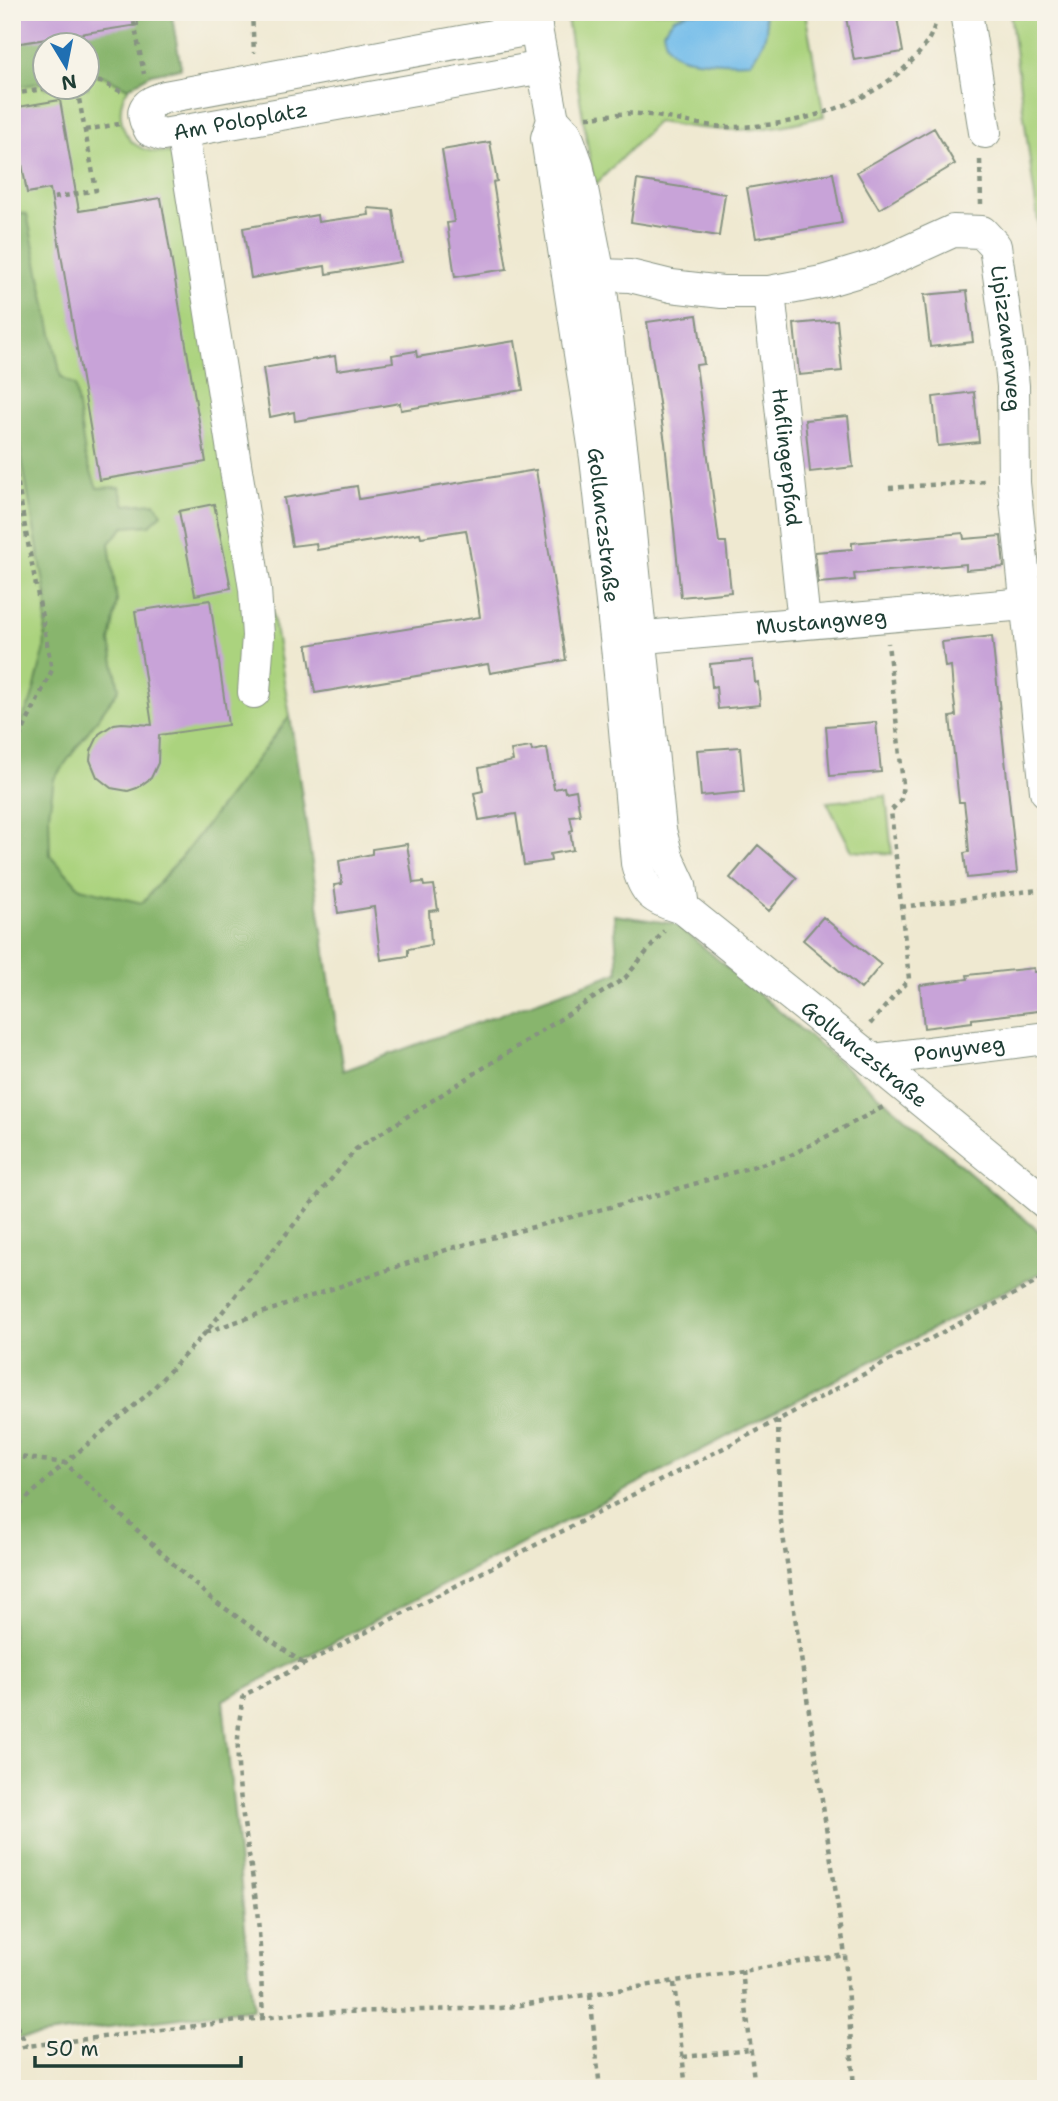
<svg xmlns="http://www.w3.org/2000/svg" width="1058" height="2101" font-family="'Shantell Sans',sans-serif">
	<style>
		.green { fill: #abd37e; stroke: #658859; stroke-width: 2; fill-rule: evenodd }
		.forest { fill: #88b56d; stroke: #547950; stroke-width: 2 }
		.water { fill: #71bcea; stroke: #487c8f; stroke-width: 2 }
		.building { fill: #c8a3d8 }
		.lines { fill: none; stroke-linecap: round; stroke-linejoin: round }
		.minor-casing { stroke: #879382; stroke-width: 34 }
		.path { stroke: #879382; stroke-width: 4.5; stroke-dasharray: 5 5; stroke-linecap: butt }
		.minor { stroke: #fff; stroke-width: 32 }
		.labels { text-anchor: middle; dominant-baseline: central; stroke-width: 6; stroke-linejoin: round; paint-order: stroke }
		.street-label { font-size: 21px; fill: #1f3d34; stroke: #f7f3e8 }
	</style>
	<rect width="100%" height="100%" fill="#f7f3e8"/>
	<filter id="ink" filterUnits="userSpaceOnUse"><feTurbulence type="fractalNoise" baseFrequency=".0143" numOctaves="2"/><feDisplacementMap in="SourceGraphic" scale="14" xChannelSelector="R" yChannelSelector="G"/><feConvolveMatrix kernelMatrix="1 2 1 2 8 2 1 2 1" color-interpolation-filters="sRGB"/></filter>
	<filter id="wash" filterUnits="userSpaceOnUse"><feTurbulence type="fractalNoise" baseFrequency=".00686" numOctaves="4" result="noise"/><feDisplacementMap in="SourceGraphic" scale="28" xChannelSelector="R" yChannelSelector="G"/><feGaussianBlur stdDeviation="1.57" result="paint"/><feColorMatrix in="noise" values="0 0 0 0 0 0 0 0 0 0 0 0 0 0 0 0 0 1.4 0 .05"/><feComposite in="paint" operator="in"/></filter>
	<g filter="url(#wash)">
		<rect width="100%" height="100%" fill="#efe9d1"/>
		<!-- green -->
		<path class="green" d="M12,12H171L181,68C164,69 143,74 130,87C115,102 119,133 136,145C149,154 163,151 178,154C184,155 192,160 197,163L290,716L188,849L142,903L12,1024ZM46,46H88V88H46Z
			M566,12H805L824,116C760,134 722,133 657,122L594,186Z
			M1010,12H1046V281Z
			M886,796L892,854L852,851L827,802Z"/>
		<!-- forest -->
		<path class="forest" d="M12,12H171L181,68L151,74L128,88L104,76H88V46H46L45,82L12,88Z
			M12,213L27,214L61,377L75,386L85,455L97,488L119,487L125,505L155,503L162,514L150,525L124,527L109,543L117,601L110,642L119,689L54,779L49,814L50,855L80,888L142,903L188,849L290,716L343,1071L618,972L614,915L676,924L1046,1237V1270L223,1700L253,2009L12,2039V739L31,701L44,652L47,600L12,404Z"/>
		<!-- water -->
		<path class="water" d="M690,12H762C773,29 761,48 751,62C736,63 690,62 677,55C667,50 665,41 663,31L674,18Z"/>
		<g id="blocks">
			<!-- building -->
			<path class="building" d="M12,12H137L138,25L14,44Z
				M845,12H896L903,52L854,60Z
				M60,100L79,211L161,198L206,462L99,480L50,189L27,193L18,141H12V108Z
				M934,128L955,164L879,209L857,172Z
				M490,142L497,181L493,182L507,269L455,277L447,223L454,222L442,150Z
				M833,173L842,223L756,238L747,188Z
				M637,180L725,194L719,236L631,222Z
				M368,208L393,210L401,262L326,274L325,266L251,278L243,228L317,215L318,222L369,215Z
				M967,291L973,342L930,347L924,295Z
				M697,315L704,364L696,365L719,542H726L731,592L681,597L665,443L647,322Z
				M837,320L842,371L799,375L794,324Z
				M515,341L523,390L401,410L400,403L295,421L294,412L270,417L263,368L335,356L337,370L393,362L392,355L416,351L417,357Z
				M974,392L979,442L938,446L933,397Z
				M848,416L853,467L810,472L805,420Z
				M536,470L566,660L490,673L488,664L315,693L307,645L480,617L475,582L466,530L421,537L420,533L317,550L316,543L292,546L284,498L357,486L359,499Z
				M214,504L231,588L195,595L179,511Z
				M963,533L964,539L1001,536L1004,567L966,570V564L854,574L855,580L818,583L815,552L852,549V543Z
				M210,600L228,725L159,735L158,763L151,778L137,788L128,791L111,788L97,777L90,760L91,751L99,734L114,724L122,723L152,725L135,611Z
				M992,636L1017,873L967,878L964,853L969,852L967,827L964,802H959L950,717L956,716L953,691L951,666L945,667L942,642Z
				M753,660L755,683L758,682L760,705L718,709L716,686L712,687L710,664Z
				M876,722L881,772L830,776L826,726Z
				M531,747L532,751L547,748L554,789L564,787L565,792L576,790L580,815L570,816L573,830L570,831L573,850L550,854L551,861L524,865L516,814L479,820L474,793L483,791L479,768L513,761L511,750Z
				M740,747L744,792L701,796L697,750Z
				M407,844L413,883L423,882L424,886L434,885L438,910L429,911L431,945L408,949V956L381,960L374,907L338,913L334,885L342,884L339,861L372,854V849Z
				M758,845L797,878L769,911L730,878Z
				M823,917L881,965L861,989L803,940Z
				M1034,968V972L1046,971V1010L972,1019V1022L924,1028L920,985L968,979L967,975Z"/>
		</g>
	</g>
	<g filter="url(#ink)">
		<use href="#blocks" fill-opacity="0" stroke="#879382" stroke-width="2"/>
		<g class="lines">
			<defs>
				<g id="minor">
					<path id="s1" d="M533,12L553,120L547,138L596,458L620,674L637,863C644,893 653,900 683,908L872,1060L1046,1203"/>
					<path d="M966,12L985,132"/>
					<path id="s2" d="M536,28L165,97C145,104 138,109 150,130L163,135L543,67"/>
					<path d="M553,120L566,134L577,164L599,275L622,454L660,830L667,857L680,885L683,908"/>
					<path d="M182,131L255,589L258,636L254,692"/>
					<path id="s3" d="M570,279L599,275L630,276L671,286L722,292H769L822,282L876,266L953,231L982,232L995,246L1009,347L1013,386L1014,483L1046,791"/>
					<path id="s4" d="M769,292L804,622"/>
					<path id="s5" d="M622,639L1026,604"/>
					<path id="s6" d="M872,1060L1046,1038"/>
				</g>
			</defs>
			<!-- minor casing -->
			<use href="#minor" class="minor-casing"/>
			<!-- path -->
			<path class="path" d="M132,12L144,74
				M252,12L254,53
				M88,81L101,82L122,92
				M12,94L50,88
				M587,117C605,116 624,112 641,114C671,117 700,127 731,127C789,127 855,110 900,72C916,58 932,41 936,20
				M85,130L119,124
				M980,160L981,204
				M54,198L96,190L77,88
				M12,444L24,522L52,670L12,753
				M889,488L985,481
				M901,907L1046,889
				M870,1024L909,979L891,811L901,799L903,784L888,643
				M206,1332L452,1248L653,1196L789,1156L883,1107
				M778,1420L780,1515L845,1955
				M12,1456L65,1463L209,1597L304,1664
				M12,1512L65,1463L148,1394L205,1333L356,1149L625,978L664,931
				M742,1970L755,2089
				M674,1983L686,2089
				M590,1995L600,2089
				M12,2017L27,2046
				M263,2018C261,1982 261,1945 257,1910C249,1839 227,1765 244,1695L778,1420L1046,1277
				M12,2050L27,2046L305,2013L501,2008L845,1955L854,2089
				M683,2057L751,2050
				M700,2089L755,2083"/>
			<!-- minor -->
			<use href="#minor" class="minor"/>
		</g>
	</g>
	<g class="labels">
		<!-- street labels -->
		<g class="street-label">
			<text stroke="none"><textPath href="#s2" startOffset="516">Am Poloplatz</textPath></text>
			<text stroke="none"><textPath href="#s3" startOffset="537">Lipizzanerweg</textPath></text>
			<text stroke="none"><textPath href="#s4" startOffset="166">Haflingerpfad</textPath></text>
			<text stroke="none"><textPath href="#s1" startOffset="520">Gollanczstraße</textPath></text>
			<text stroke="none"><textPath href="#s5" startOffset="200">Mustangweg</textPath></text>
			<text stroke="none"><textPath href="#s6" startOffset="88">Ponyweg</textPath></text>
			<text stroke="none"><textPath href="#s1" startOffset="1162">Gollanczstraße</textPath></text>
		</g>
	</g>
	<!-- margin -->
	<rect width="1058" height="2101" fill="none" stroke="#f7f3e8" stroke-width="42"/>
	<!-- north arrow -->
	<g transform="translate(66 66) rotate(170)"><circle r="33" fill="#f7f3e8" stroke="#a1aaa0" stroke-width="2"/>
	<path d="M0-5L12 26L0 18L-12 26Z" fill="#1f6fb2"/>
	<text y="-10" font-size="19" font-weight="bold" text-anchor="middle" fill="#1f3d34">N</text>
	</g>
	<!-- scale -->
	<path d="M35 2056v10h206v-10" fill="none" stroke="#1f3d34" stroke-width="3.5"/>
	<text x="46" y="2056" font-size="21" fill="#1f3d34" stroke="#f7f3e8" stroke-width="5" paint-order="stroke">50 m</text>
</svg>
